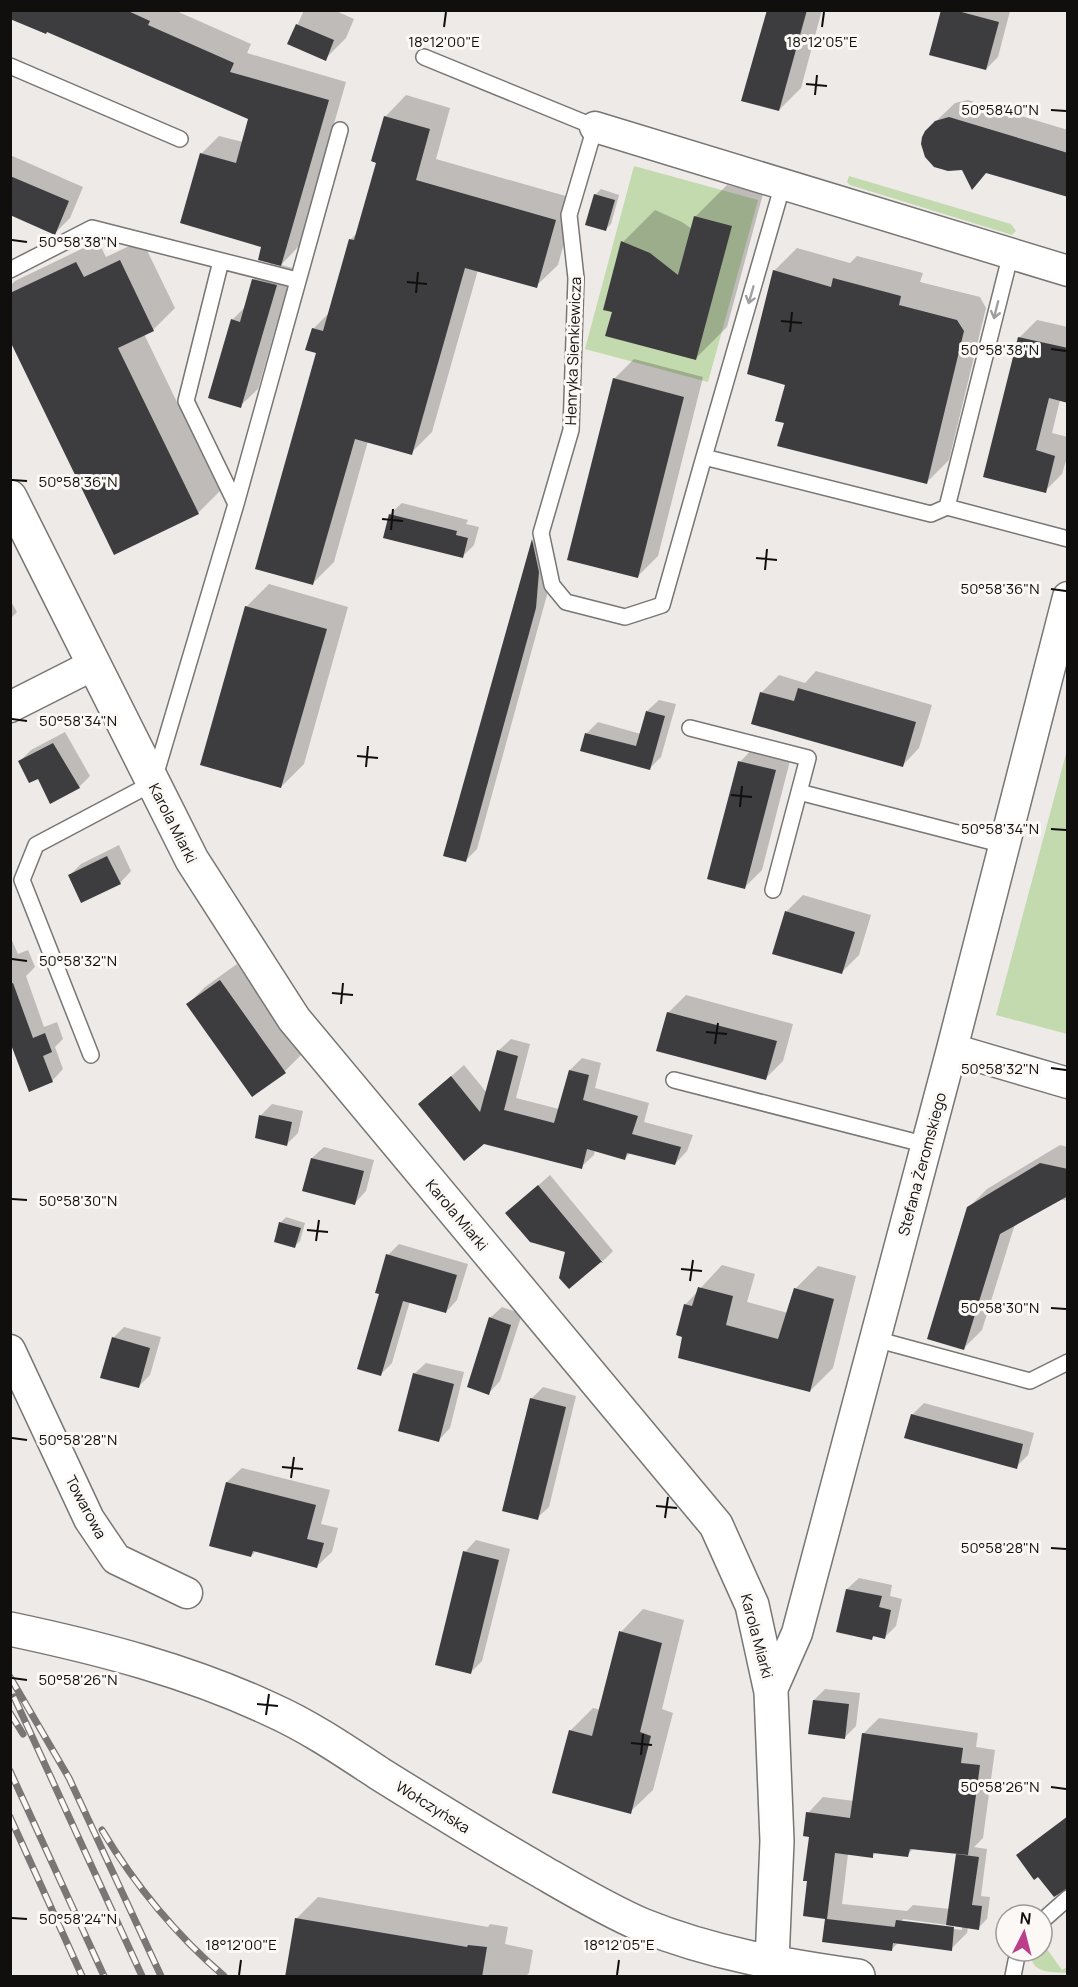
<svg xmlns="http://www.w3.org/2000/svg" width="1078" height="1987" font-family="Manrope,sans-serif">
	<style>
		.green { fill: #c3d9ae }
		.shadow { fill: #0003; fill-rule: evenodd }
		.building { fill: #3d3d40 }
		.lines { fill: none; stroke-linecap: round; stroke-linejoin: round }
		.service-casing { stroke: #787573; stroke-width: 18 }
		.minor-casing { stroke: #787573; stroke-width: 33 }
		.tertiary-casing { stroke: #787573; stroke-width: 36 }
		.service { stroke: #fff; stroke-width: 15 }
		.minor { stroke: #fff; stroke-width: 30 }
		.tertiary { stroke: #fff; stroke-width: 33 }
		.rail-casing { stroke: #797675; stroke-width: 7 }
		.rail { stroke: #fbf8f5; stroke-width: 4.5; stroke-dasharray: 14; stroke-linecap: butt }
		.oneway { stroke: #9f9f9f }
		.ticks { fill: none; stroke: #100f0e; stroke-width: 2 }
		.labels { text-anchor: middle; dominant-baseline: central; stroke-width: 6; stroke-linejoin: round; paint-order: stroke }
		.street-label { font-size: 15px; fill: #100f0e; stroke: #fbf8f5 }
		.ticks-label { font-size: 15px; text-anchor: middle; fill: #100f0e; stroke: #fbf8f5; stroke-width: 6; stroke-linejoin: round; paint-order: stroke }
	</style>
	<rect width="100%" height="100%" fill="#eeeae8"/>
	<!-- green -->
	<path class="green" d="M634,166L758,200L708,382L585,349Z
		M849,176L1011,224L1016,231L1012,235L850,185L847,182Z
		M1067,750V1034L996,1015Z
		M1042,1942L1062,1970L1067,1967V1973C1051,1972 1029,1974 1031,1951H1042Z"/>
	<!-- shadow -->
	<path class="shadow" d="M10,10H174L251,44L247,53L346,82L299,246L281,265L293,268L258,389L240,406L232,320L246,306L254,279L271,262L263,246L201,154L219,136L243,142L250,118Z
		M304,10H334L354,19L346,38L325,59L289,44Z
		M768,10H822L801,88L779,110Z
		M942,10L1010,11L998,57L986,69Z
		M406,95L450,108L436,159L576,199L558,265L536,286L478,270L432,432L411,453L368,441L334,562L313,583L318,352L313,329L329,313L350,240L358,232L378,162L385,117Z
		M968,100L1068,130V196L987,172L973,187L963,169L931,126L955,103Z
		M10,155L83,187L70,218L55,233L10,214Z
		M727,185L763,194L727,327L695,359L614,311L623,242L655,210L682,222L692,229L695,217Z
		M601,189L619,195L611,224L606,229L595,195Z
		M142,240L175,308L153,330L144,334L220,491L198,513L10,337V286L15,281L98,241L106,257Z
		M797,248L850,263L857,256L923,273L920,282L980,297L986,308L949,460L927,482L786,422L787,384L774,271Z
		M1037,320L1068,327V400H1060L1052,433L1068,437V454L1062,474L1045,491L985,476L1020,337Z
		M634,359L703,377L658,556L638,576L614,379Z
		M402,503L468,520L466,524L479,527L474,545L463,556L390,514Z
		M544,529L550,560L547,595L477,849L465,861L445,855L534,539Z
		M269,584L348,607L304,764L281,787L246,607Z
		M10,600L17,612L10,619Z
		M816,671L932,705L919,748L902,766L753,723L762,692L779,675L805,683Z
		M659,700L676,704L661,757L650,768L586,734L598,722L641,734L647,711Z
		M65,732L90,776L79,787L38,777L20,761L31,750Z
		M757,744L792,753L762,870L745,887L740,762Z
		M119,845L131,871L120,883L70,875L81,864Z
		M803,895L871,915L859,955L842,972L786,912Z
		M10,936L18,954L28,950L35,967L26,976L44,1027L57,1022L63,1039L55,1047L63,1069L52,1081L10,1038Z
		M237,964L302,1054L285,1071L252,1095L188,1004L205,987Z
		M686,995L793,1024L783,1061L766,1078L668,1013Z
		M511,1039L530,1044L516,1098L559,1109L570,1070L582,1058L601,1063L595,1088L649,1103L644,1122L693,1135L687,1151L675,1164L631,1152L624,1159L595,1150L594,1155L581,1167L420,1104L464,1065L487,1093L498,1051Z
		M272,1104L303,1111L298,1133L287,1144L261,1115Z
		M1060,1145L1068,1147V1201L1060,1199L1015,1224L982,1330L963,1349L968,1208L987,1189Z
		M324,1147L374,1160L366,1191L355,1203L312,1158Z
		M550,1175L613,1251L603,1261L507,1213Z
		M286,1217L305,1223L300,1241L295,1246L276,1241L281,1222Z
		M399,1244L468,1264L457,1300L446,1312L410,1301L392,1363L380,1375L381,1293L388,1255Z
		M722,1265L755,1274L747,1302L788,1313L795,1289L818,1266L856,1276L833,1368L810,1391L684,1335L685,1305Z
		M502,1307L522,1314L500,1381L489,1393L490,1318Z
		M124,1327L161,1337L150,1375L139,1386L113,1338Z
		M426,1363L464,1372L450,1428L439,1440L414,1374Z
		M543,1387L576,1396L549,1507L537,1518L531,1399Z
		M924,1403L1034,1433L1028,1455L1016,1467L912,1415Z
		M242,1468L330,1490L321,1524L338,1528L332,1552L317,1566L256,1551L251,1556L227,1482Z
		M476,1540L510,1549L482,1661L471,1672L465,1552Z
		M859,1578L892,1585L890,1596L902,1599L896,1626L885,1637L875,1635L872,1638L847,1589Z
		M643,1609L684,1620L662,1709L673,1713L653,1790L630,1812L570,1731L593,1708L601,1710L621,1632Z
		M825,1689L860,1693L856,1726L844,1738L814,1700Z
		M879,1718L978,1733L976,1747L995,1750L983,1838L974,1847L987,1849L981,1896L990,1897L987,1919L978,1928L968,1927L967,1933L951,1949L899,1942L891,1950L824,1941L827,1918L808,1880L811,1835L808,1813L823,1797L854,1801L863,1734ZM914,1848L957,1853L950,1909L913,1905L907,1911L842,1904L848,1854L872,1857L877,1851L907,1855ZM903,1919L962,1927V1930L901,1922Z
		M318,1897L488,1927L490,1924L508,1927L505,1944L533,1950L529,1973L526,1976H287L297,1918Z"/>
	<!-- building -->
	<path class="building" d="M10,10H126L150,21L148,25L234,63L230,72L329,100L281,266L258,260L261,247L180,223L200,153L236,163L248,119L47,32L46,34L10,19Z
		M767,10H807L779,111L741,101Z
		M941,10H954L999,22L986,70L929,55Z
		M296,24L334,40L326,61L287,44Z
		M384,116L430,129L416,180L556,220L537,288L465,268L412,455L355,439L313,585L255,569L316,353L305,350L312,328L323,331L349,239L354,240L376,163L371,161Z
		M949,117L1068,153V197L986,173L972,190L962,170L948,171L934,167L925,157L921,144L922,137L925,131L935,121Z
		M10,176L69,201L55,235L10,215Z
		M594,194L615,200L606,231L585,225Z
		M694,216L732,226L696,360L605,336L612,312L603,310L621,241L650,253L678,275Z
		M120,260L154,331L118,348L199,514L114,555L10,341V293L76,262L84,277Z
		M773,270L831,287L833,278L901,296L899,305L957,320L964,331L927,484L777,446L784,423L775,421L785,385L747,374Z
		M252,279L277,285L241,408L208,398L231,319L240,322Z
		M1018,337L1068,348V403L1049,398L1036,450L1055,456L1046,493L983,477Z
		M613,378L684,397L638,578L567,560Z
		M389,514L457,531L456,535L468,538L463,558L383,538Z
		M532,539L539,572L536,608L466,862L443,856Z
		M245,606L327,629L281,788L200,765Z
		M798,688L916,722L903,767L751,724L760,692L794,701Z
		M646,711L665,716L650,770L580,751L585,733L636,746Z
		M53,743L80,788L50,804L38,779L29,783L18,761Z
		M738,761L776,770L745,889L707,879Z
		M107,856L121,884L81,903L68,875Z
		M785,911L855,932L842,974L772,954Z
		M220,980L286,1073L252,1097L186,1004Z
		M13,983L33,1038L45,1033L52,1052L43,1056L53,1082L29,1092L10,1042V984Z
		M667,1012L777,1041L766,1080L656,1051Z
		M497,1050L518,1056L504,1110L554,1123L569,1070L589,1075L583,1100L638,1116L632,1134L681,1147L675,1165L627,1153L625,1160L587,1149L582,1169L484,1144L464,1161L418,1104L451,1076L480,1112Z
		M259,1115L292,1122L287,1146L255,1138Z
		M311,1158L364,1171L355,1205L302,1191Z
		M1040,1163L1068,1169V1196L1000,1234L964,1350L927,1339L967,1207Z
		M538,1185L603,1263L601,1262L569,1289L559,1278L565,1252L530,1242L505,1213Z
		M279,1222L301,1228L295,1248L274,1242Z
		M386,1254L457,1275L446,1313L403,1301L381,1376L357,1369L379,1294L375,1293Z
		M698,1287L733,1296L726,1325L778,1339L794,1288L834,1299L810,1392L678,1358L682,1337L676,1335L684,1304L692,1306Z
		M489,1317L511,1325L489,1395L467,1387Z
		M112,1337L150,1348L139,1388L100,1378Z
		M413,1373L454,1384L439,1442L398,1431Z
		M530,1398L566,1407L538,1520L502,1511Z
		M911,1414L1023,1444L1017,1469L904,1438Z
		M226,1482L316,1505L307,1539L324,1543L317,1568L253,1551L251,1557L209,1546Z
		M463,1551L499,1560L471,1674L435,1665Z
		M846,1589L882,1596L879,1607L891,1610L885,1639L873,1636L872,1640L836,1632Z
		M619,1631L662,1643L640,1732L651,1736L631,1814L552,1793L569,1730L592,1736Z
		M813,1700L849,1704L845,1739L808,1734Z
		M862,1733L963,1748L961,1763L980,1765L968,1855L910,1849L908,1857L873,1853V1858L835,1853L827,1919L895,1927L894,1930L896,1920L954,1927L952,1951L893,1943L892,1951L822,1942L825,1919L803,1916L807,1881H803L809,1837L803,1836L806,1812L850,1818Z
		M1068,1816V1888L1054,1897L1038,1877L1034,1880L1016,1855Z
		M956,1854L979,1857L972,1905L982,1906L979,1930L946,1925Z
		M295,1918L467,1947L468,1945L487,1947L482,1977H285Z"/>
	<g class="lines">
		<defs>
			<path id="service" d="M424,57L595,127L569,215L576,278L571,430L541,533L552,585L566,602L625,617L662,605L704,457L931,514L947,507L1068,539
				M10,66L180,139
				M221,261L186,401L236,504
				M10,270L92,228L297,280
				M704,457L783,184
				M947,507L1011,253
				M690,728L808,758L799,792L1004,845
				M773,890L799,792
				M91,1055L22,880L36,845L153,783L236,504L340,130
				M674,1080L927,1145
				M875,1339L1030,1381L1068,1362
				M1042,1921L1068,1898
				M1013,1976L1018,1951"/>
			<path id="minor" d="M595,127L1068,271
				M10,707L93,665
				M952,1049L1068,1083
				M10,1350L89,1519L116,1559L187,1593
				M771,1692L797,1633L952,1049L1068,597"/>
			<path id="tertiary" d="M10,497L192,860L294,1019L716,1525L752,1605L771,1692L777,1841L772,1962
				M10,1629C100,1648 189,1671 272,1710C310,1727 345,1751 380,1774C433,1807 485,1839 539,1870C572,1889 607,1910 642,1925C711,1953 785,1966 858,1976"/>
		</defs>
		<!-- service casing -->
		<use href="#service" class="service-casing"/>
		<!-- minor casing -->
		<use href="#minor" class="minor-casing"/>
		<!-- tertiary casing -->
		<use href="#tertiary" class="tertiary-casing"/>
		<!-- service -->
		<use href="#service" class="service"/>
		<!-- minor -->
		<use href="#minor" class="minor"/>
		<!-- tertiary -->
		<use href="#tertiary" class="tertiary"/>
		<defs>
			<path id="rail" d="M10,1677L69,1778L161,1976
				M14,1697L142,1976
				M10,1713L23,1734
				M10,1771L104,1976
				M10,1817L82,1976
				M102,1830C135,1885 175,1934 224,1976"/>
		</defs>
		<!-- rail casing -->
		<use href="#rail" class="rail-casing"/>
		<!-- rail -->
		<use href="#rail" class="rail"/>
	</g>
	<!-- one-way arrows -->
	<defs><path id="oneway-shaft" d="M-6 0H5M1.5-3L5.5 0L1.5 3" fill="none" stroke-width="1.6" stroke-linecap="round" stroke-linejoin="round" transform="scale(1.5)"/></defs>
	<g class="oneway">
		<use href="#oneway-shaft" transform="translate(751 295) rotate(106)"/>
		<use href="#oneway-shaft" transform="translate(996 310) rotate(104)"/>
	</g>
	<!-- ticks -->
	<path class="ticks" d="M444,27L446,12M822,27L824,12M806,84L827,86M815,95L817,75M1051,110L1066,111M12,240L27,242M407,282L427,284M416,293L418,272M781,321L802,323M790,332L792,312M1051,349L1066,351M12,480L27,481M382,519L403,521M391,530L393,509M756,558L777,560M765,570L767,549M1051,589L1066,591M12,719L27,721M357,756L378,758M366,767L368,746M731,795L752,797M740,807L742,786M1051,829L1066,830M12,959L27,961M332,993L353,995M341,1004L343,983M706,1032L727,1034M715,1044L718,1023M1051,1068L1066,1070M12,1199L27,1200M307,1230L328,1232M316,1241L319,1220M681,1269L702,1271M690,1281L693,1260M1051,1308L1066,1309M12,1438L27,1440M282,1467L303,1469M291,1478L294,1457M656,1506L677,1508M665,1518L668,1497M1051,1548L1066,1549M12,1678L27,1680M257,1704L278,1706M266,1715L269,1694M631,1743L652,1745M641,1755L643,1734M1051,1787L1066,1789M12,1918L27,1919M239,1975L241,1960M617,1975L619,1960"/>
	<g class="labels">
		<!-- street labels -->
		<g class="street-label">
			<text transform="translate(573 351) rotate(-88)">Henryka Sienkiewicza</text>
			<text transform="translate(173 823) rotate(63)">Karola Miarki</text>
			<text transform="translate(922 1164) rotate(-75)">Stefana Żeromskiego</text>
			<text transform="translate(457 1215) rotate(50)">Karola Miarki</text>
			<text transform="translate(86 1507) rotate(62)">Towarowa</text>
			<text transform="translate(757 1636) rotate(75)">Karola Miarki</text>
			<text transform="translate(433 1807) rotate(32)">Wołczyńska</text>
		</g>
	</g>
	<g class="ticks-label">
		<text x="444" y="47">18°12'00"E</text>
		<text x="822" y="47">18°12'05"E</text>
		<text x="1000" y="115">50°58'40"N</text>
		<text x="78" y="247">50°58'38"N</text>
		<text x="1000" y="355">50°58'38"N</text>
		<text x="78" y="487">50°58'36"N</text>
		<text x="1000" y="594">50°58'36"N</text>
		<text x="78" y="726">50°58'34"N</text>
		<text x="1000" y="834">50°58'34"N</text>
		<text x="78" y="966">50°58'32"N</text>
		<text x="1000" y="1074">50°58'32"N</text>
		<text x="78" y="1206">50°58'30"N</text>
		<text x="1000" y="1313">50°58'30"N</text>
		<text x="78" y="1445">50°58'28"N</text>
		<text x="1000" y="1553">50°58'28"N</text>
		<text x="78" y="1685">50°58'26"N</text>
		<text x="1000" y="1792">50°58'26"N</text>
		<text x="78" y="1924">50°58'24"N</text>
		<text x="241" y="1950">18°12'00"E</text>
		<text x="619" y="1950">18°12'05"E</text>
	</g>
	<!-- border -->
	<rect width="1078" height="1987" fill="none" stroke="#100f0e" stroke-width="24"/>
	<!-- north arrow -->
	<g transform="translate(1024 1933) rotate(6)"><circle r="28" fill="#fbf8f5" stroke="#9d9b99" stroke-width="1.5"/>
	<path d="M0-4.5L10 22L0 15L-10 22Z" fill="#bc3d8a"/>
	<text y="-9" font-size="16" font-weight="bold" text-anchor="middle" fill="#100f0e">N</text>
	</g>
</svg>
